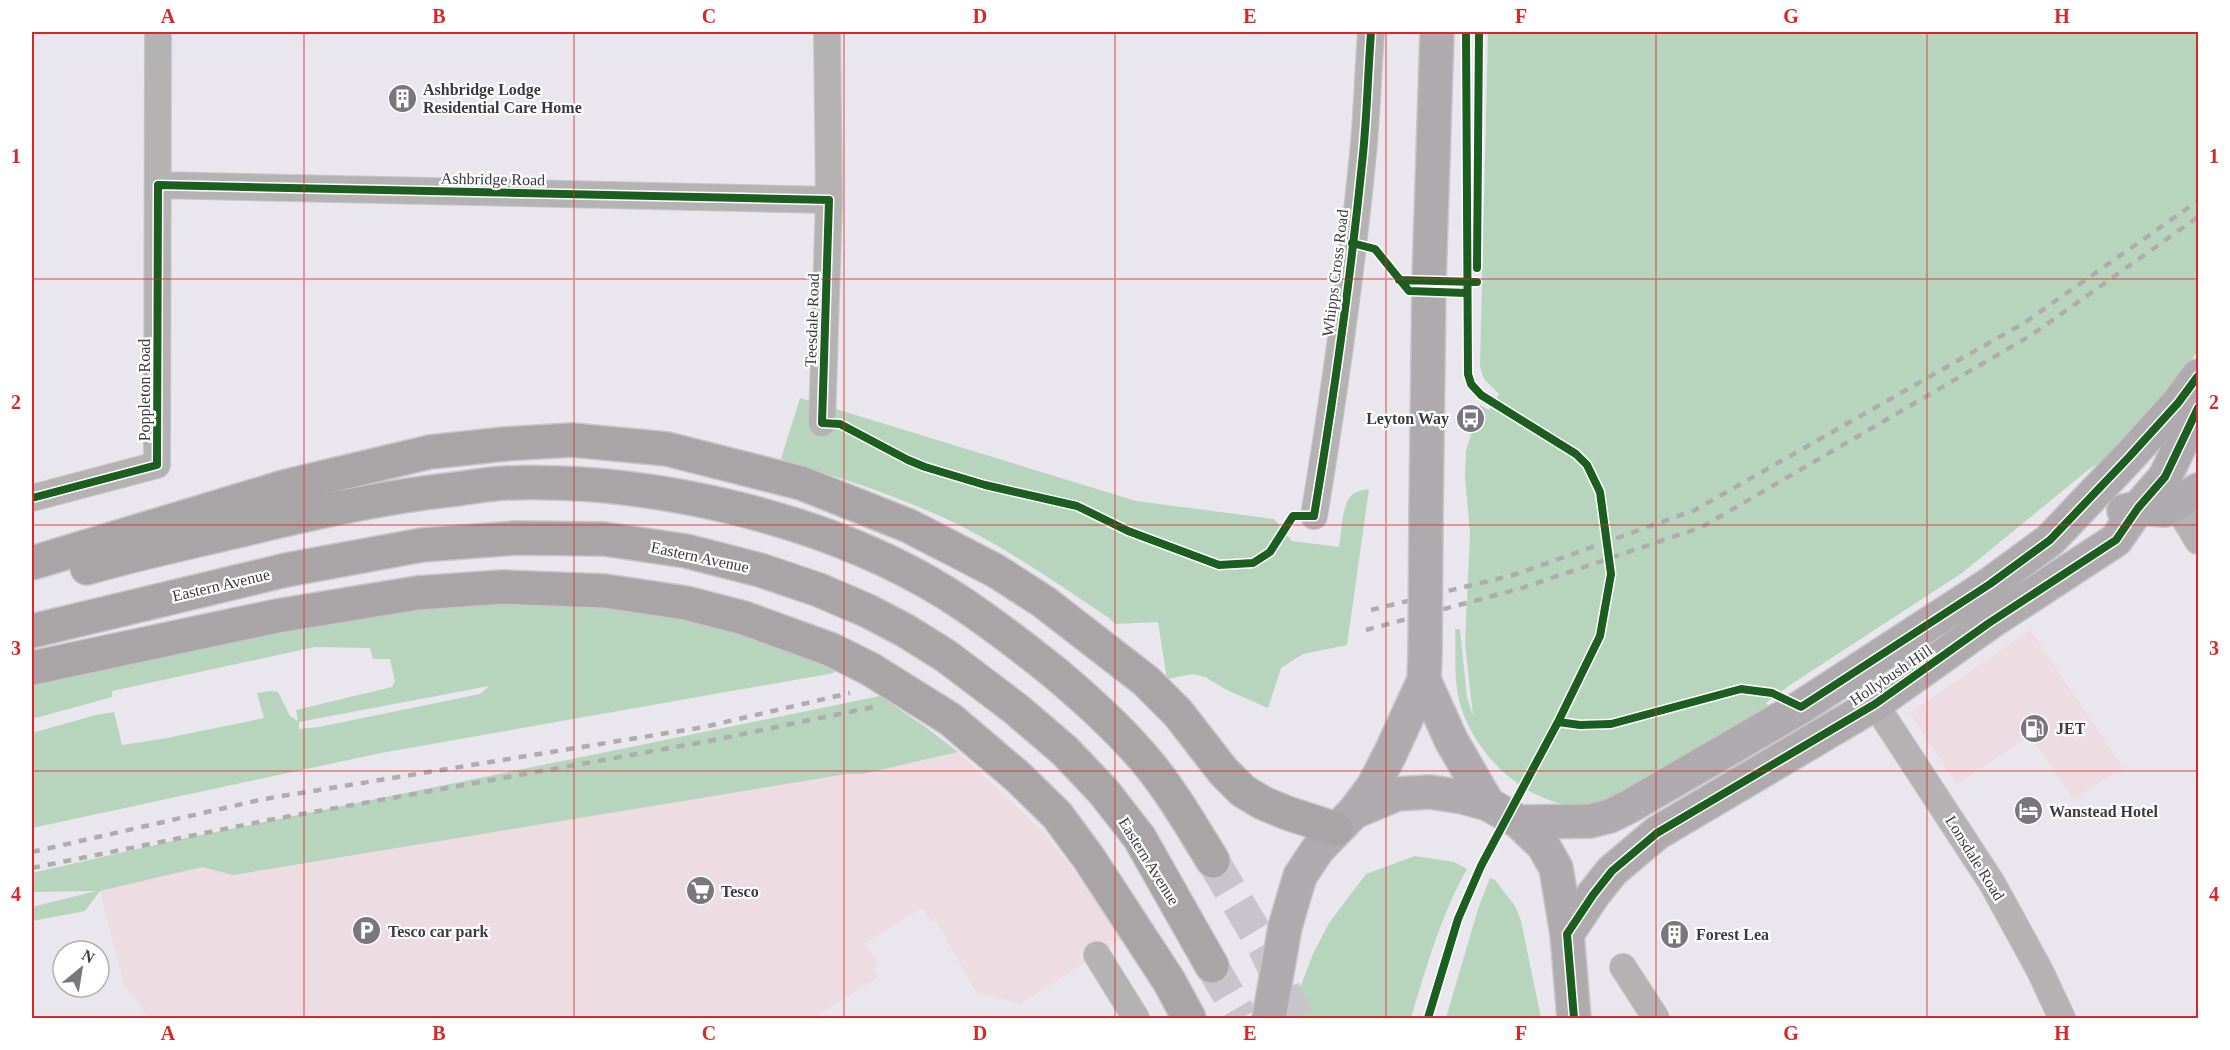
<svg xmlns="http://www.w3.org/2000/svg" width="2230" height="1050" font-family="Georgia,serif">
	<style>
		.commercial { fill: #eddce2 }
		.green { fill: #b7d4bd; fill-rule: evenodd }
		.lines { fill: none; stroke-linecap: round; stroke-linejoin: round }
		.highway-tunnel { stroke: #c7c4cb; stroke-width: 33; stroke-dasharray: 33 16; stroke-linecap: butt }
		.street-casing { stroke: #c7c4ca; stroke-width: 28 }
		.primary-casing { stroke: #c7c4ca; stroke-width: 36 }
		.highway-casing { stroke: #c7c4ca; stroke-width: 36 }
		.street { stroke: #b4b2b2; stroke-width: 26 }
		.primary { stroke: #aeaaad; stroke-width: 33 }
		.highway { stroke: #a9a5a7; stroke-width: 33 }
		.rail { stroke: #afacae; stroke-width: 4.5; stroke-dasharray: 8 8; stroke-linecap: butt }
		.primary-bridge-casing { stroke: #c7c4ca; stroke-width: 36; stroke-linecap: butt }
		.primary-bridge { stroke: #aeaaad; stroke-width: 33 }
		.cycleway-casing { stroke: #fff; stroke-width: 11 }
		.cycleway { stroke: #1b5e20; stroke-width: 8 }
		.grid { fill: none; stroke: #d62828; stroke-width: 1.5; stroke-opacity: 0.55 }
		.labels { text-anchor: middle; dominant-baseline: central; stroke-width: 4.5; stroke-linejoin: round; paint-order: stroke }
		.poi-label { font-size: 16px; font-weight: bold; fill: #3c3a40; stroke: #fff; text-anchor: start }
		.street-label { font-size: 16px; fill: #3c3a40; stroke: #fff }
		.neatline { fill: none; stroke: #d62828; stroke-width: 2 }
		.grid-label { font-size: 20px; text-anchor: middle; font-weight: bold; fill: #d62828 }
	</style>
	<rect width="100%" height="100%" fill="#eae6ee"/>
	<!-- commercial -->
	<path class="commercial" d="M2030,630L2123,768L2073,799L2030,736L1957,784L1910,713Z
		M958,752L1043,832L1086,886L1122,939L1020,1004L976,992L935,919L931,922L922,908L865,943L879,965L873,969L878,978L819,1014L821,1018H149L124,984L100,891L202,867L233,875L847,774H863Z"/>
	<!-- green -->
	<path class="green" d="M1488,32H2198V351L2127,445L2088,470L1962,573L1790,685L1766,703L1770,707C1733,728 1696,750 1659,771C1642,782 1623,796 1603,802C1537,822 1465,751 1457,689C1454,669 1456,648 1455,629H1460L1467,697L1473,716L1465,643L1470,532L1465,478L1466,451L1480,405L1489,410L1499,394L1484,379L1480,367Z
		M800,398L1136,501L1274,519L1292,541L1339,547C1341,535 1342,505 1351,496C1356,491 1363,490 1369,489L1347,645L1303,654L1281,668L1268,708L1227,690L1205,677L1193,674L1167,679L1158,622L1115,624L1109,618C1062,586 1015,554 965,528C906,498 843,479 781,459Z
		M449,602L655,607L836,664L834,673L381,753L32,828V733L96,715L114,712L122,745L167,738L264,718L257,693L270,691L278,692L290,716L298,721L296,710L392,687L395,681L390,659H373L370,648L315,647L112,691V697L32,719V678L174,649ZM489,686L480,694L319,727L299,729V722Z
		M880,696L924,726L958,752L863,774H847L233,875L202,867L100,891L85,911L32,921V907L96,891L32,892V873L181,839Z
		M1415,856L1454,862L1467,869C1441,915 1426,968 1411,1018H1293L1300,988L1313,954L1329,923L1366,874Z
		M1490,878L1495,880L1515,906L1521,921L1541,1018H1446L1478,909Z"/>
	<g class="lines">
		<!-- highway-tunnel -->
		<path class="highway-tunnel" d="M1213,861L1264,947L1297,1018
			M1212,966L1242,1018"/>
		<defs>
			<path id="street" d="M158,185L829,200
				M822,423L829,200L827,32
				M32,498L157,465L158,32
				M2176,504L2198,541
				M1314,516C1334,396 1351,275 1363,154C1367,114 1368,72 1371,32
				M1875,704L1992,883L2040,971L2062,1018
				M1097,955L1136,1018
				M1623,967L1656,1018"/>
			<path id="primary" d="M2124,511L2138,508L2165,510L2198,490
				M1426,516L1429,281L1437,32
				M1424,680L1451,740L1488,804
				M1354,812L1373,787L1391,752L1424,680L1425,654
				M1519,822L1590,821L1610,816L1630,806L1801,707L1990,584L2050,540L2129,457L2178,403L2198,376
				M1567,934L1593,895L1612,871L1657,833L1875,704L1989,623L2116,540L2138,508L2165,477L2198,408
				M1269,1018L1285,927L1300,876L1318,849L1354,812L1397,794L1430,792L1463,797L1488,804L1519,822L1543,845L1556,868L1567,934L1574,1018"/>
			<path id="highway" d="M32,563L287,486L430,452L505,444L572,440L667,449L801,483L909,526L996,571L1044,602L1146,681L1178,713L1223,771L1243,791L1263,803L1287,813L1336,829
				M87,568C138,553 190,542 242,530C310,513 378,498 448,490C467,488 487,484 505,483C649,478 823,517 946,593C984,617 1019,644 1054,672C1085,698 1115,725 1142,756C1169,787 1191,825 1213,861
				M32,631L286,570L422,545L516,538L604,539L686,551L760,570L819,590L868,611L906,631L946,656L1016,709L1065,751L1103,791L1139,837L1212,966
				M32,668L277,616L417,593L502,587L605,591L686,603L744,618L832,650L870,669L950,719L1017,776L1057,815L1088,857L1169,981L1189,1018"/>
		</defs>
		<!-- street casing -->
		<use href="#street" class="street-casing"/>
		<!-- primary casing -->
		<use href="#primary" class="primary-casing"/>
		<!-- highway casing -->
		<use href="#highway" class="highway-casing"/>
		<!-- street -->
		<use href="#street" class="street"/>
		<!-- primary -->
		<use href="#primary" class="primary"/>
		<!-- highway -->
		<use href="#highway" class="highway"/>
		<!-- rail -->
		<path class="rail" d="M1371,610L1517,574L1695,510L2024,323L2198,201
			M1366,630L1522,588L1702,527L2030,336L2198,217
			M32,852L264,799L704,727L850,693
			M32,868L269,820L709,741L873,707"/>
		<defs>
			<path id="primary-bridge" d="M1425,654L1426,516"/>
		</defs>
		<!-- primary-bridge casing -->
		<use href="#primary-bridge" class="primary-bridge-casing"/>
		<!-- primary-bridge -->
		<use href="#primary-bridge" class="primary-bridge"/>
		<defs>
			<path id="cycleway" d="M1352,243L1375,249L1409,291L1466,293
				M1477,268L1479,32
				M1399,280L1477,282
				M32,498L157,465L158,185L829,200L822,423L840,424L908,460L925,467L985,485L1077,506L1128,531L1219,565L1253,563L1270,552L1293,516H1314C1334,396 1351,275 1363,154C1367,114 1368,72 1371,32
				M1558,722L1580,725L1611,724L1741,689L1772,693L1801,707L1990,584L2050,540L2129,457L2178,403L2198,376
				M1428,1018L1458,919L1481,866L1558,722L1600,636L1611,574L1600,492L1587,465L1576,454L1481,395L1471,384L1468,374L1466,32
				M1574,1018L1567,934L1593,895L1612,871L1657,833L1875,704L1989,623L2116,540L2138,508L2165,477L2198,408"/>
		</defs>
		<!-- cycleway casing -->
		<use href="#cycleway" class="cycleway-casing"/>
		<!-- cycleway -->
		<use href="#cycleway" class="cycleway"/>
	</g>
	<!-- grid -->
	<path class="grid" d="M304,32V1018M574,32V1018M844,32V1018M1115,32V1018M1386,32V1018M1656,32V1018M1927,32V1018M32,279H2198M32,525H2198M32,771H2198"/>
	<!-- icons -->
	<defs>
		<symbol id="building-disc" viewBox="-11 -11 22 22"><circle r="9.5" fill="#79767d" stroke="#fff"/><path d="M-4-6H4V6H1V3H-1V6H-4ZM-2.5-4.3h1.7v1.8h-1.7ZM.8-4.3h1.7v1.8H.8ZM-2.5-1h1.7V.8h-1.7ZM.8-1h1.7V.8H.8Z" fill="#fff"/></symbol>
		<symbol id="bus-disc" viewBox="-11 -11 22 22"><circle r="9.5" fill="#79767d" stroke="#fff"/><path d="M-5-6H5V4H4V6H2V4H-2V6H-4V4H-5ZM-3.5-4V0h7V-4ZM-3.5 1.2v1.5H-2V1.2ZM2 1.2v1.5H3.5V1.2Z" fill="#fff"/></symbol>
		<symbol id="fuel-disc" viewBox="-11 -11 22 22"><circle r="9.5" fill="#79767d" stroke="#fff"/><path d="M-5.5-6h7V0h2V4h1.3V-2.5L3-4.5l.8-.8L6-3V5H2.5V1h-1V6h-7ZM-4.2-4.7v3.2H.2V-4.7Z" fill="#fff"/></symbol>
		<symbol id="hotel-disc" viewBox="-11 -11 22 22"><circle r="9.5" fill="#79767d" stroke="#fff"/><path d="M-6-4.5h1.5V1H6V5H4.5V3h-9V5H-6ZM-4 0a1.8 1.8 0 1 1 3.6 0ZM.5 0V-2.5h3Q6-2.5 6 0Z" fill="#fff"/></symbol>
		<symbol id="supermarket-disc" viewBox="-11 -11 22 22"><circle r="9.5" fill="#79767d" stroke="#fff"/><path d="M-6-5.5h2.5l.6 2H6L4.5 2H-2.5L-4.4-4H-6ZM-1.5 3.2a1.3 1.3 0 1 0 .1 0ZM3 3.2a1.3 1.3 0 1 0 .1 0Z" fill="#fff"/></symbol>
		<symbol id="parking-disc" viewBox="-11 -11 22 22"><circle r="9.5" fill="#79767d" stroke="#fff"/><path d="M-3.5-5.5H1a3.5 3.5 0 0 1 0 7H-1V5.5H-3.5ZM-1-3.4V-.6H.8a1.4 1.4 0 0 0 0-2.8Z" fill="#fff"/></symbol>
	</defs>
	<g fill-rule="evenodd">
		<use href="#building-disc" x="386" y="82" width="33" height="33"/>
		<use href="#bus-disc" x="1454" y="402" width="33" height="33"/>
		<use href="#fuel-disc" x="2018" y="712" width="33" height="33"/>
		<use href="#hotel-disc" x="2012" y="794" width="33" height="33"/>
		<use href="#supermarket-disc" x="684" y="874" width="33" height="33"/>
		<use href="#parking-disc" x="350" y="914" width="33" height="33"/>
		<use href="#building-disc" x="1658" y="918" width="33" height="33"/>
	</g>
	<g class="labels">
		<!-- poi labels -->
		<g class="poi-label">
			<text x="423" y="89">Ashbridge Lodge<tspan x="423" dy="18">Residential Care Home</tspan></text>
			<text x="1449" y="418" text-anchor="end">Leyton Way</text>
			<text x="2056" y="728">JET</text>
			<text x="2049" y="811">Wanstead Hotel</text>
			<text x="721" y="891">Tesco</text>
			<text x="388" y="931">Tesco car park</text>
			<text x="1696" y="934">Forest Lea</text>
		</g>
		<!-- street labels -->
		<g class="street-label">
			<text transform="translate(493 179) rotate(1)">Ashbridge Road</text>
			<text transform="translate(1335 273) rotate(-83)">Whipps Cross Road</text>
			<text transform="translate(812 320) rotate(-88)">Teesdale Road</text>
			<text transform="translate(144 390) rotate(-90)">Poppleton Road</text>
			<text transform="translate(700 557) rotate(12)">Eastern Avenue</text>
			<text transform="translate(221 585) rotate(-13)">Eastern Avenue</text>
			<text transform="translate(1891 675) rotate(-34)">Hollybush Hill</text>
			<text transform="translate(1975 858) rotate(58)">Lonsdale Road</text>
			<text transform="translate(1149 861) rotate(58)">Eastern Avenue</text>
		</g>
	</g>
	<!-- border -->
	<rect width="2230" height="1050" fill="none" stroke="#ffffff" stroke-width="66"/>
	<!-- north arrow -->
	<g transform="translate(81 969) rotate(30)"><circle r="28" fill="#ffffff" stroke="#b1b0b3" stroke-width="1.5"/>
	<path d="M0-4.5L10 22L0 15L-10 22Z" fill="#79767d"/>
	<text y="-9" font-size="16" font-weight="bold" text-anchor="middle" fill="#3c3a40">N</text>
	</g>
	<rect x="33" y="33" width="2164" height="984" class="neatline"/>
	<g class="grid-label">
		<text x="168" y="23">A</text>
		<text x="439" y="23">B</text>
		<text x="709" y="23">C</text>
		<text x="980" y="23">D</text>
		<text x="1250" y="23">E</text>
		<text x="1521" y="23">F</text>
		<text x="1791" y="23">G</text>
		<text x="2062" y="23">H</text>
		<text x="16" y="163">1</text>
		<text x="2214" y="163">1</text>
		<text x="16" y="409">2</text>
		<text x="2214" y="409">2</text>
		<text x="16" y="655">3</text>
		<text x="2214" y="655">3</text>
		<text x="16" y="901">4</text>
		<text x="2214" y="901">4</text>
		<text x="168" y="1040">A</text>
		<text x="439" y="1040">B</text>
		<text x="709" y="1040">C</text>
		<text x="980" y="1040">D</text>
		<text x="1250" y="1040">E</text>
		<text x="1521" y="1040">F</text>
		<text x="1791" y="1040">G</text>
		<text x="2062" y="1040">H</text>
	</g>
</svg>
